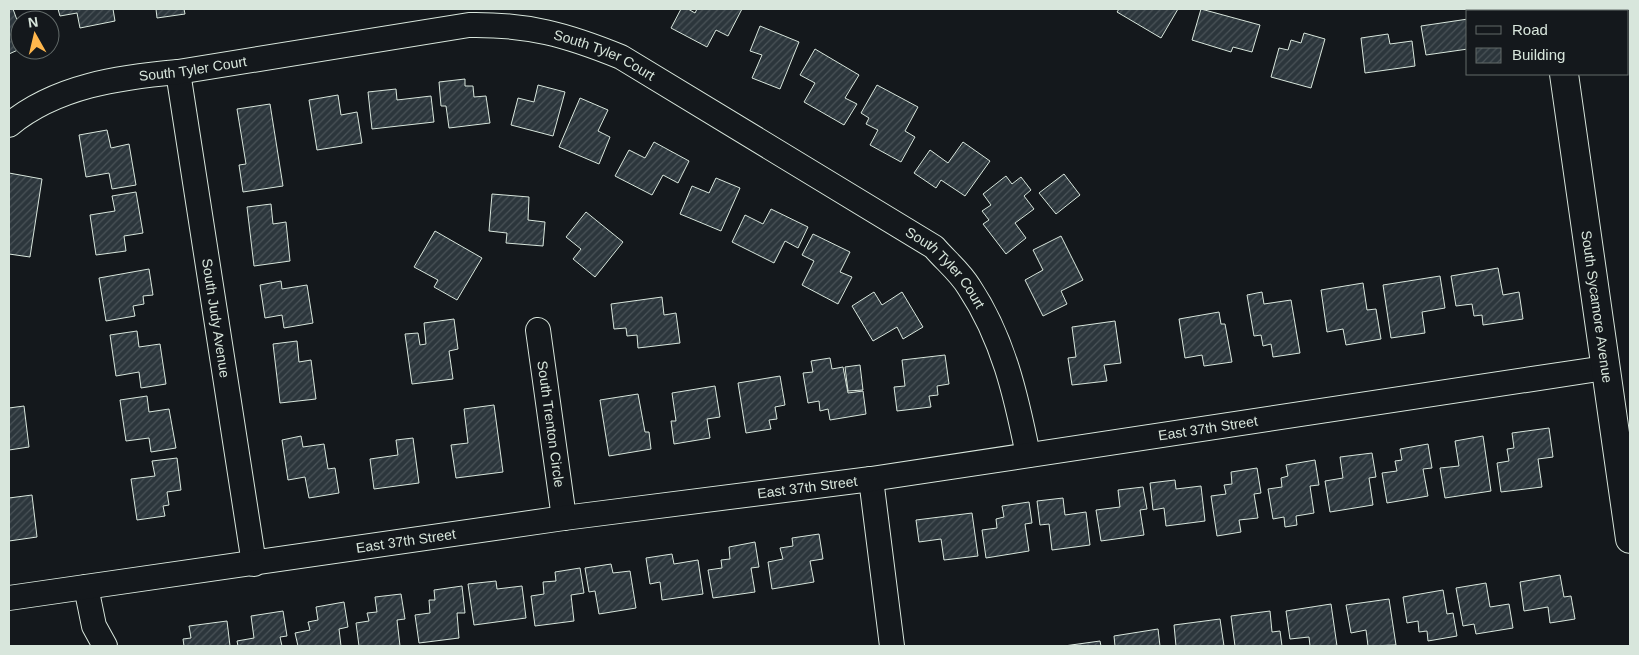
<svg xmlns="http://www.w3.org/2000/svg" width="1639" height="655" font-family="Helvetica,sans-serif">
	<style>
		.building { fill: url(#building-hatch); stroke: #d8e6dc }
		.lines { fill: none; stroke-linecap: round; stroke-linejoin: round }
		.minor-casing { stroke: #d8e6dc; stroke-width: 26 }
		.major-casing { stroke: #d8e6dc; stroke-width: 30 }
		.minor { stroke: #14181c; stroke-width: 24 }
		.major { stroke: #14181c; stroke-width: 28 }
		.labels { text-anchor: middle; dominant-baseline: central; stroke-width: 4; stroke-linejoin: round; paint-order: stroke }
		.street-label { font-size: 14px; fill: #d8e6dc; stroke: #14181c }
	</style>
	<defs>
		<pattern id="building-hatch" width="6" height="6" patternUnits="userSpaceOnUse" patternTransform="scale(1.25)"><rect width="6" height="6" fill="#2c363c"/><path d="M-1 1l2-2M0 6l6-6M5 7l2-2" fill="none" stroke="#4a5358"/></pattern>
	</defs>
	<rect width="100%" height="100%" fill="#14181c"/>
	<!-- building -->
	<path class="building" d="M9,9H13L17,20L33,14L35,20H20V49L9,54Z
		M58,9H113L115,21L80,28L77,13L60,16Z
		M156,9H184L185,14L157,18Z
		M681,9H688L695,13L697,9H742L728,36L716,30L707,47L671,28Z
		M1119,9H1178L1161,38L1117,12Z
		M1201,9L1260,25L1252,52L1233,47L1231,52L1192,40Z
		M1468,19V49L1426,55L1421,26Z
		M760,26L799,42L780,89L752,78L762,55L750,51Z
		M1304,33L1325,39L1311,88L1271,77L1279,48L1288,50L1291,40L1301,43Z
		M1388,34L1390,44L1412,41L1415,66L1365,73L1361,38Z
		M815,49L859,75L845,98L857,104L844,125L804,102L815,83L800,75Z
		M465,79V86H473L474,97L486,96L490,123L449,128L446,106H441L439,82Z
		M538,85L565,92L553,136L511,125L518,98L534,102Z
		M877,85L918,107L905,131L915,137L901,162L870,145L878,130L866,124L869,118L861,113Z
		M396,89L397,100L431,96L434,122L372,129L368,92Z
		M338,95L341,115L357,112L362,143L317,150L309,100Z
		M580,98L608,110L598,131L610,137L599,164L559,147Z
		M270,104L283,186L243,192L239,165L246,164L237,109Z
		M107,130L111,148L129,144L136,185L112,189L109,173L86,177L79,135Z
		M654,142L689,161L678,183L663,175L652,195L615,176L629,150L645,158Z
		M963,142L990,161L965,196L941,180L936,188L914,173L930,150L948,163Z
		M9,173L42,179L30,257L9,254Z
		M1064,174L1080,195L1056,214L1039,193Z
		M1006,176L1012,184L1021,177L1031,190L1024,196L1034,209L1015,223L1026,238L1006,254L983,224L989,220L982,211L991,205L983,194Z
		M716,178L740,188L721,231L680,214L692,186L709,193Z
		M136,192L143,233L124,236L126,251L96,255L90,215L115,211L112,196Z
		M492,194L529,197L528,220L545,222L543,246L506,243L507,233L489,231Z
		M271,204L273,224L286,222L290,261L254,266L247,207Z
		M771,209L808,227L798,248L785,241L774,263L732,242L745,215L763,224Z
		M586,212L623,242L595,277L573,259L581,249L566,237Z
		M435,231L482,258L457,300L434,287L438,280L414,267Z
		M813,234L850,252L840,272L852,277L838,304L802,285L814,261L802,255Z
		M1061,236L1083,280L1061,291L1067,304L1043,316L1025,280L1043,270L1033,250Z
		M1498,268L1503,295L1519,292L1523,319L1483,325L1482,315L1474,316L1472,304L1456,306L1451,276Z
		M149,269L153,295L143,296L144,304L133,306L135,316L106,321L99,278Z
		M1440,276L1445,308L1422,312L1425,333L1391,338L1383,285Z
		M281,281L282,289L307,285L313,323L284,328L282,315L265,318L260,285Z
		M1363,283L1367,310L1376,309L1381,339L1346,345L1343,329L1327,332L1321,290Z
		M874,292L882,305L902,292L923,327L903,339L897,327L873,341L852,306Z
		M1262,292L1264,304L1291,300L1300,353L1273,357L1271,344L1263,346L1261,335L1254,336L1247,295Z
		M662,297L664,315L676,313L680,343L638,348L637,335L627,336L626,328L614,329L611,304Z
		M1219,312L1221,324H1225L1232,362L1204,366L1202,355L1185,358L1179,319Z
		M454,319L458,349L449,351L453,379L412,384L405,334L418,333L420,345L426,344L424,323Z
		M1115,321L1121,363L1104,365L1107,381L1072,385L1068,358L1076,357L1072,327Z
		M137,331L139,347L160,344L166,384L141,388L139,372L116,376L110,335Z
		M297,341L299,362L311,360L316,399L280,403L273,344Z
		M945,355L949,384L937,386L938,395L929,396L931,407L897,411L894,387L905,386L902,360Z
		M830,358L832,369L843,367L848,393L863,391L866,414L830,420L828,409L820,411L819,401L808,403L803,373L813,372L811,361Z
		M860,365L863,390L848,391L845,367Z
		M780,376L785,405L775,407L777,419L769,420L771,429L746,433L738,383Z
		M715,386L720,417L707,419L710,438L674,444L671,421H676L672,393Z
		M638,394L645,432H649L651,449L609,456L600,400Z
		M147,396L149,412L169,409L176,448L151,452L149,438L126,441L120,400Z
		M494,405L503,472L456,478L451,445L468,443L464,409Z
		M24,406L29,447L9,450V408Z
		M1549,428L1553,457L1538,459L1542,487L1501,492L1497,463L1509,461L1507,449L1514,448L1512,433Z
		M301,436L303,447L324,444L328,469L335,468L339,493L309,498L305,477L288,480L282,440Z
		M1483,436L1491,491L1445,498L1440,468L1459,466L1455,441Z
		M413,438L419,483L374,489L370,459L398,455L396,440Z
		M1428,444L1432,468L1423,469L1428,496L1387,503L1382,473L1397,471L1395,461L1402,460L1400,449Z
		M1372,453L1376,477L1369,478L1373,505L1330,512L1325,481L1343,478L1340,457Z
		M177,458L181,490L167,492L169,505L163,506L165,516L137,520L131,479L155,476L152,461Z
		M1315,460L1319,485L1310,486L1314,513L1296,516L1297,525L1285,527L1284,517L1273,519L1268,489L1282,487L1281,478L1288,476L1286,465Z
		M1257,468L1261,493L1254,494L1258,518L1239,520L1241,532L1217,536L1211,496L1226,494L1224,485L1232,484L1231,472Z
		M1175,480L1176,489L1201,486L1205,521L1166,526L1164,508L1153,510L1150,483Z
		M1143,487L1147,509L1140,510L1144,535L1101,541L1096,510L1120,507L1118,490Z
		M32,495L37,537L9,541V498Z
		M1063,498L1065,515L1086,512L1090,545L1052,550L1049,524L1040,525L1037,501Z
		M1029,502L1032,523L1025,524L1029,551L986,558L982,530L997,528L996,519L1004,517L1002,506Z
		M972,513L978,556L944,560L941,539L919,542L916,520Z
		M819,534L823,559L810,561L814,582L772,589L768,562L783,559L780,548L793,546L792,538Z
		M755,542L759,567L751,568L755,592L713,598L708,570L722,568L721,560L730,559L729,547Z
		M672,554L674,564L698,560L703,594L662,600L660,582L650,584L646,558Z
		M611,564L613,573L630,571L636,608L599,614L595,591L589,592L585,568Z
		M580,568L584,593L571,595L574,621L535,626L531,596L544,594L543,582L556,581L555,572Z
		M1560,575L1564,597L1571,596L1575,619L1550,623L1548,607L1524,611L1520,582Z
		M496,581L497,589L522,586L526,618L474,625L468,584Z
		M1486,583L1490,607L1509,604L1513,628L1476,634L1474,624L1463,626L1456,588Z
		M462,586L465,613H457L459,638L419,643L415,615L430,613L429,600H435L434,590Z
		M1443,590L1447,614L1453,613L1457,636L1428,641L1427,631L1419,632L1418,621L1407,623L1403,597Z
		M401,594L405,619L397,620L400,646H359L356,623L369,621L367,613L377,612L375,597Z
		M1389,599L1396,645L1368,646L1366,630L1351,633L1346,605Z
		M344,602L348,627L339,629L341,646H298L295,633L310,630L308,622L318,620L316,607Z
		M1331,604L1337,646H1310L1309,637L1290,639L1286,611Z
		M283,611L287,636L280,637L282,646H238L237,641L254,638L251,616Z
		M1270,611L1272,632L1280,631L1282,646H1235L1231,616Z
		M1220,619L1224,646H1176L1174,625Z
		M227,621L230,646H184L183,639L191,638L189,626Z
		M1158,629L1160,646H1115L1114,636Z
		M1100,641L1101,646H1064Z"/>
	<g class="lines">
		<defs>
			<g id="minor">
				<path id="s1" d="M178,72L254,564"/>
				<path id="s2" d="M9,125C56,86 120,77 178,72L469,25C528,24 567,35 621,57L934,247C945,260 960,272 969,287C1003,338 1016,395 1028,455"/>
				<path id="s3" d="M538,330L564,518"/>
				<path d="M871,479L892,646"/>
				<path d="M86,587L94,626L105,646"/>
				<path id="s4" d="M9,598L564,518L871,479L1605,368"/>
			</g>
			<g id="major">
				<path d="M1555,9L1556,11"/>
				<path id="s5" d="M1564,74L1630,539"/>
			</g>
		</defs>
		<!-- minor casing -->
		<use href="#minor" class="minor-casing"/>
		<!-- major casing -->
		<use href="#major" class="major-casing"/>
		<!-- minor -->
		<use href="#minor" class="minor"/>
		<!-- major -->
		<use href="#major" class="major"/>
	</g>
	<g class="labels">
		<!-- street labels -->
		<g class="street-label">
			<text stroke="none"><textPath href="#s2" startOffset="615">South Tyler Court</textPath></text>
			<text stroke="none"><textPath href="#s2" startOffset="195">South Tyler Court</textPath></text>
			<text stroke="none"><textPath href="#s2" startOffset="1020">South Tyler Court</textPath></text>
			<text stroke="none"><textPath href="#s5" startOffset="235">South Sycamore Avenue</textPath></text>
			<text stroke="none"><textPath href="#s1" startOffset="249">South Judy Avenue</textPath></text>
			<text stroke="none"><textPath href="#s3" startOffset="95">South Trenton Circle</textPath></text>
			<text stroke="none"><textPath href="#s4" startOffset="1211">East 37th Street</textPath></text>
			<text stroke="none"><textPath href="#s4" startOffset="806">East 37th Street</textPath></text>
			<text stroke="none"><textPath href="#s4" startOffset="401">East 37th Street</textPath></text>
		</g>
	</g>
	<!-- border -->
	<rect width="1639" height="655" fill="none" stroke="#d8e6dc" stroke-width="20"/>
	<!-- legend -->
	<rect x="1466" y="10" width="162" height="65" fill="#14181c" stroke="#626a69"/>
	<rect x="1476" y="26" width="25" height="8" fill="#14181c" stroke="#626a69"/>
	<text x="1512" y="35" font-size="15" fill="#d8e6dc">Road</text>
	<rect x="1476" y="48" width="25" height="15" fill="url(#building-hatch)" stroke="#626a69"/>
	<text x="1512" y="60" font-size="15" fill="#d8e6dc">Building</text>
	<!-- north arrow -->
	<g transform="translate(35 35) rotate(352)"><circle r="24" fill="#14181c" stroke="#626a69"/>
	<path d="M0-4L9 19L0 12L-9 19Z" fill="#ffb74d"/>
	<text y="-8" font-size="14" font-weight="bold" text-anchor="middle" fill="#d8e6dc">N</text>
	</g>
</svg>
